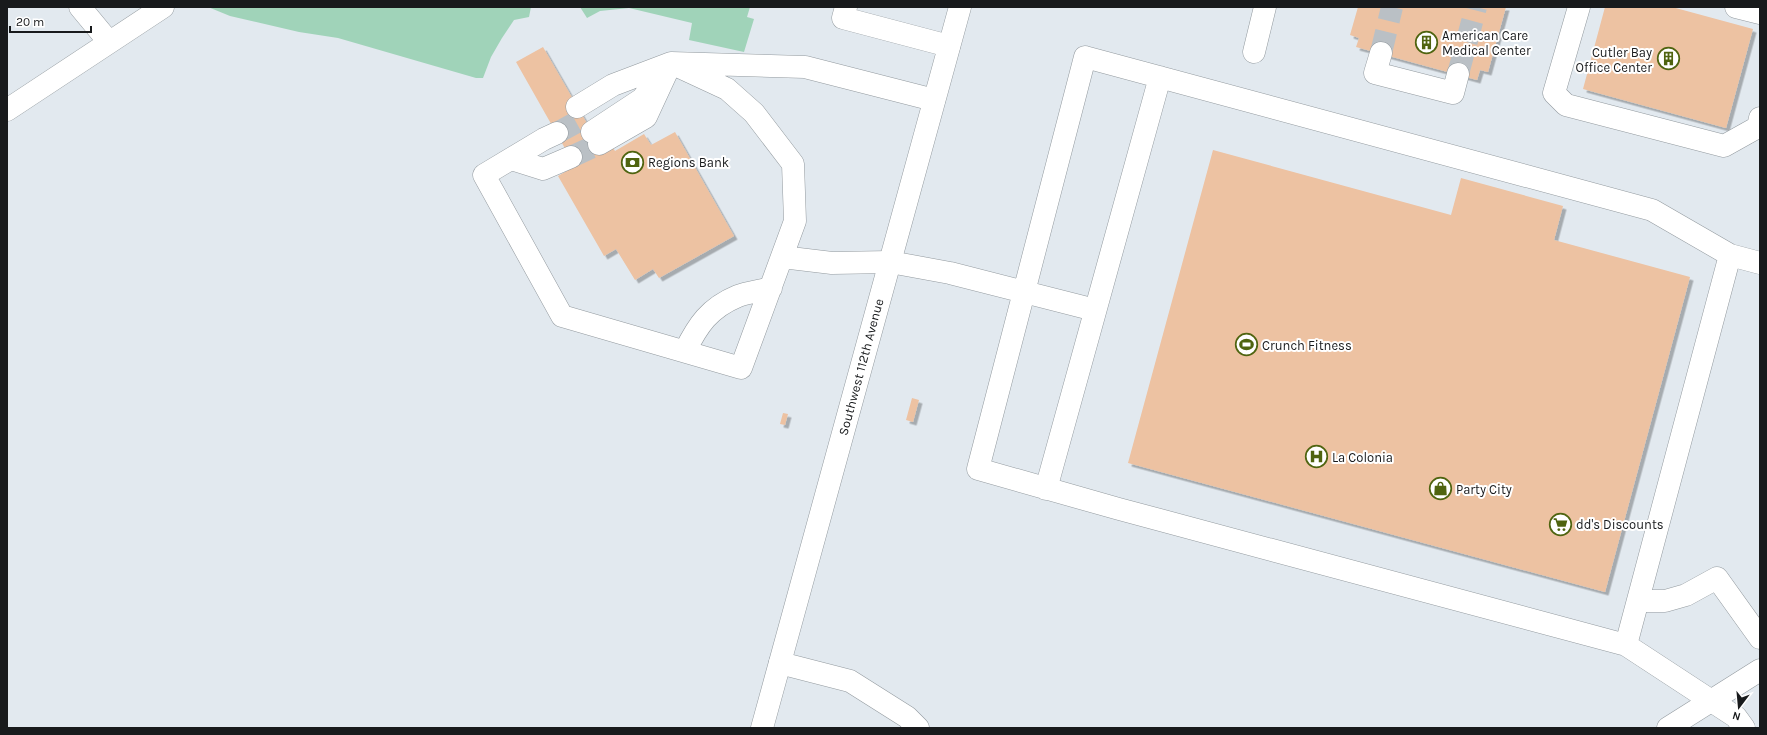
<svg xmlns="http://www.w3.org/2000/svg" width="1767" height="735" font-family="Karla,sans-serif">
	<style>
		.green { fill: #a0d3b9 }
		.building { fill: #edc2a2; filter: url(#shadow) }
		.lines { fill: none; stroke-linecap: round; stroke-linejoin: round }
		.minor-tunnel { stroke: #bac0c5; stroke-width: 22; stroke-dasharray: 22 11; stroke-linecap: butt }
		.minor-casing { stroke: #939a9f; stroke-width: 23 }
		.major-casing { stroke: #939a9f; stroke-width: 23 }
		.minor { stroke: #fff; stroke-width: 22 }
		.major { stroke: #fff; stroke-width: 22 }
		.labels { text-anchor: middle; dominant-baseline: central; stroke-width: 4; stroke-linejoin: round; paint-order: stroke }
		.poi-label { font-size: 13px; fill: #181a1c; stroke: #fff; text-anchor: start }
		.street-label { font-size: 13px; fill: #181a1c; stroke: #fff }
	</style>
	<defs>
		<filter id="shadow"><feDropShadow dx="3.5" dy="3.5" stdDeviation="0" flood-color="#0004"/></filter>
	</defs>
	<rect width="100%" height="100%" fill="#e2e9ef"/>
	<!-- green -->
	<path class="green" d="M208,7H531L529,17L514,20L502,38L491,57L483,78H476L338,38L299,32L230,16Z
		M580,7H750L747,17L754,19L744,52L689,40L692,23L629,8L600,11L587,18Z"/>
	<!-- building -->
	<path class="building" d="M1358,7H1506L1488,72L1480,70L1477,80L1356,47L1359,38L1350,35Z
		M1605,7H1672L1753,29L1726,128L1583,89Z
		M543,47L604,153L613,148L615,151L644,134L651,145L675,132L734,236L659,278L653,269L635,280L616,249L604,256L558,176L575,166L516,62Z
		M1213,150L1451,215L1461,178L1563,206L1554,240L1690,277L1605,592L1128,463Z
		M912,398L919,400L913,422L906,420Z
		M783,413L788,414L785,425L780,424Z"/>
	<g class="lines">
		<!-- minor-tunnel -->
		<path class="minor-tunnel" d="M1381,53L1392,7
			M1458,74L1476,7
			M557,133L584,118
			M571,157L599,144"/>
		<defs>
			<path id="minor" d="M80,7L109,42
				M846,7L843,18L949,46
				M1579,7L1554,93L1566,105L1724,146L1758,127L1760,118
				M1736,7L1760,13
				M1254,52L1265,7
				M1381,53L1375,73L1453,93L1458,74
				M577,107L613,85L671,63L805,67L934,100
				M7,110L163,7
				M592,132L642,99L656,81
				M557,133L544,139L484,175L562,316L741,368L795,221L793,164L754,113L727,89L671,63
				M599,144L646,117L671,63
				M511,159L543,169L571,157
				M782,257L832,263L890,262L950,273L1095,310
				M685,351C698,325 709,308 738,296C748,292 761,291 771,288
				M1046,489L1160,77
				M1638,601H1665L1686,595L1717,578L1760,638
				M1626,645L1119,509L978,469L1085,57L1652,210L1730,255
				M780,663L850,681L907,717L918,728
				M1668,728L1760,670
				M1744,728L1736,717L1626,645L1730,255L1760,263"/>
			<path id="major" d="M762,728L960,7"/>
		</defs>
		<!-- minor casing -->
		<use href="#minor" class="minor-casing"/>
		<!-- major casing -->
		<use href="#major" class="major-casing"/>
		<!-- minor -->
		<use href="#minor" class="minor"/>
		<!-- major -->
		<use href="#major" class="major"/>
	</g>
	<!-- icons -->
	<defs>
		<symbol id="building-ring" viewBox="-11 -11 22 22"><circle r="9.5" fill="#fff" stroke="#4f6410" stroke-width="1.5"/><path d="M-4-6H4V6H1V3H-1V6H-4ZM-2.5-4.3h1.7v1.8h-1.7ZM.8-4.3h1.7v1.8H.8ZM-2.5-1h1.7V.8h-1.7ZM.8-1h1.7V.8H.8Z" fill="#4f6410"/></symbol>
		<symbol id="bank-ring" viewBox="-11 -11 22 22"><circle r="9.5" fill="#fff" stroke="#4f6410" stroke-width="1.5"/><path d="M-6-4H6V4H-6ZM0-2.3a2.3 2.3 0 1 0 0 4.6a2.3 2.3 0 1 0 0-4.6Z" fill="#4f6410"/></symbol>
		<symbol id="stadium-ring" viewBox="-11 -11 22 22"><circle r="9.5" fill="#fff" stroke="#4f6410" stroke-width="1.5"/><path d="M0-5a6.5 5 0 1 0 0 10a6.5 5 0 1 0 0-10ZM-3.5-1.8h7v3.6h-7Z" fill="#4f6410"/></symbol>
		<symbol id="hospital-ring" viewBox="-11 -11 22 22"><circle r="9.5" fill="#fff" stroke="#4f6410" stroke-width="1.5"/><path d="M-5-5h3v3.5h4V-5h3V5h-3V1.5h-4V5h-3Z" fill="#4f6410"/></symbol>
		<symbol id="shop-ring" viewBox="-11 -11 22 22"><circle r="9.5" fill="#fff" stroke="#4f6410" stroke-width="1.5"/><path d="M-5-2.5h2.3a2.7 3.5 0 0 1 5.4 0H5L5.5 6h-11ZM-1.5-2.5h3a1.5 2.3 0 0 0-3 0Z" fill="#4f6410"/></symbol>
		<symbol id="supermarket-ring" viewBox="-11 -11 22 22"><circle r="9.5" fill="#fff" stroke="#4f6410" stroke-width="1.5"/><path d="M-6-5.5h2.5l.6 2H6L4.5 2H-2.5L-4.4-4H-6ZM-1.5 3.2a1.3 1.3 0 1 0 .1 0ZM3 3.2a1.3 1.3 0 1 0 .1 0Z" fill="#4f6410"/></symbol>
	</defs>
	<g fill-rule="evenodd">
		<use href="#building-ring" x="1414" y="30" width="25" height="25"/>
		<use href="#building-ring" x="1656" y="46" width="25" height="25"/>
		<use href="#bank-ring" x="620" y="150" width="25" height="25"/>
		<use href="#stadium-ring" x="1234" y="332" width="25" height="25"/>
		<use href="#hospital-ring" x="1304" y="444" width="25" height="25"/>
		<use href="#shop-ring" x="1428" y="476" width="25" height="25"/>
		<use href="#supermarket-ring" x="1548" y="512" width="25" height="25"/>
	</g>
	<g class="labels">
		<!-- poi labels -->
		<g class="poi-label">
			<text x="1442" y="35">American Care<tspan x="1442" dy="15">Medical Center</tspan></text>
			<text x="1652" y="52" text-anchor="end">Cutler Bay<tspan x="1652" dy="15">Office Center</tspan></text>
			<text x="648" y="162">Regions Bank</text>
			<text x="1262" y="345">Crunch Fitness</text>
			<text x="1332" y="457">La Colonia</text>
			<text x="1456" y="489">Party City</text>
			<text x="1576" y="524">dd's Discounts</text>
		</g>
		<!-- street labels -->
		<g class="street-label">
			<text transform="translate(861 367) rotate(-75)">Southwest 112th Avenue</text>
		</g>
	</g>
	<!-- border -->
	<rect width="1767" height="735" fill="none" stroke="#181a1c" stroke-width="16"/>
	<!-- north arrow -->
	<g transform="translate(1739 707) rotate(196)" stroke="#ffffff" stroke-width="3" paint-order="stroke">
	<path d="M0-3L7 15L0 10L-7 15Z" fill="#181a1c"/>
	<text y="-6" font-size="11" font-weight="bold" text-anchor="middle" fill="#181a1c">N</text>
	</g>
	<!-- scale -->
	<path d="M10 26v6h81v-6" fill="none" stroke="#181a1c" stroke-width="2"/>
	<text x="16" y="26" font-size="12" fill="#181a1c" stroke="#ffffff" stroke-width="3" paint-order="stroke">20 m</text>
</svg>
